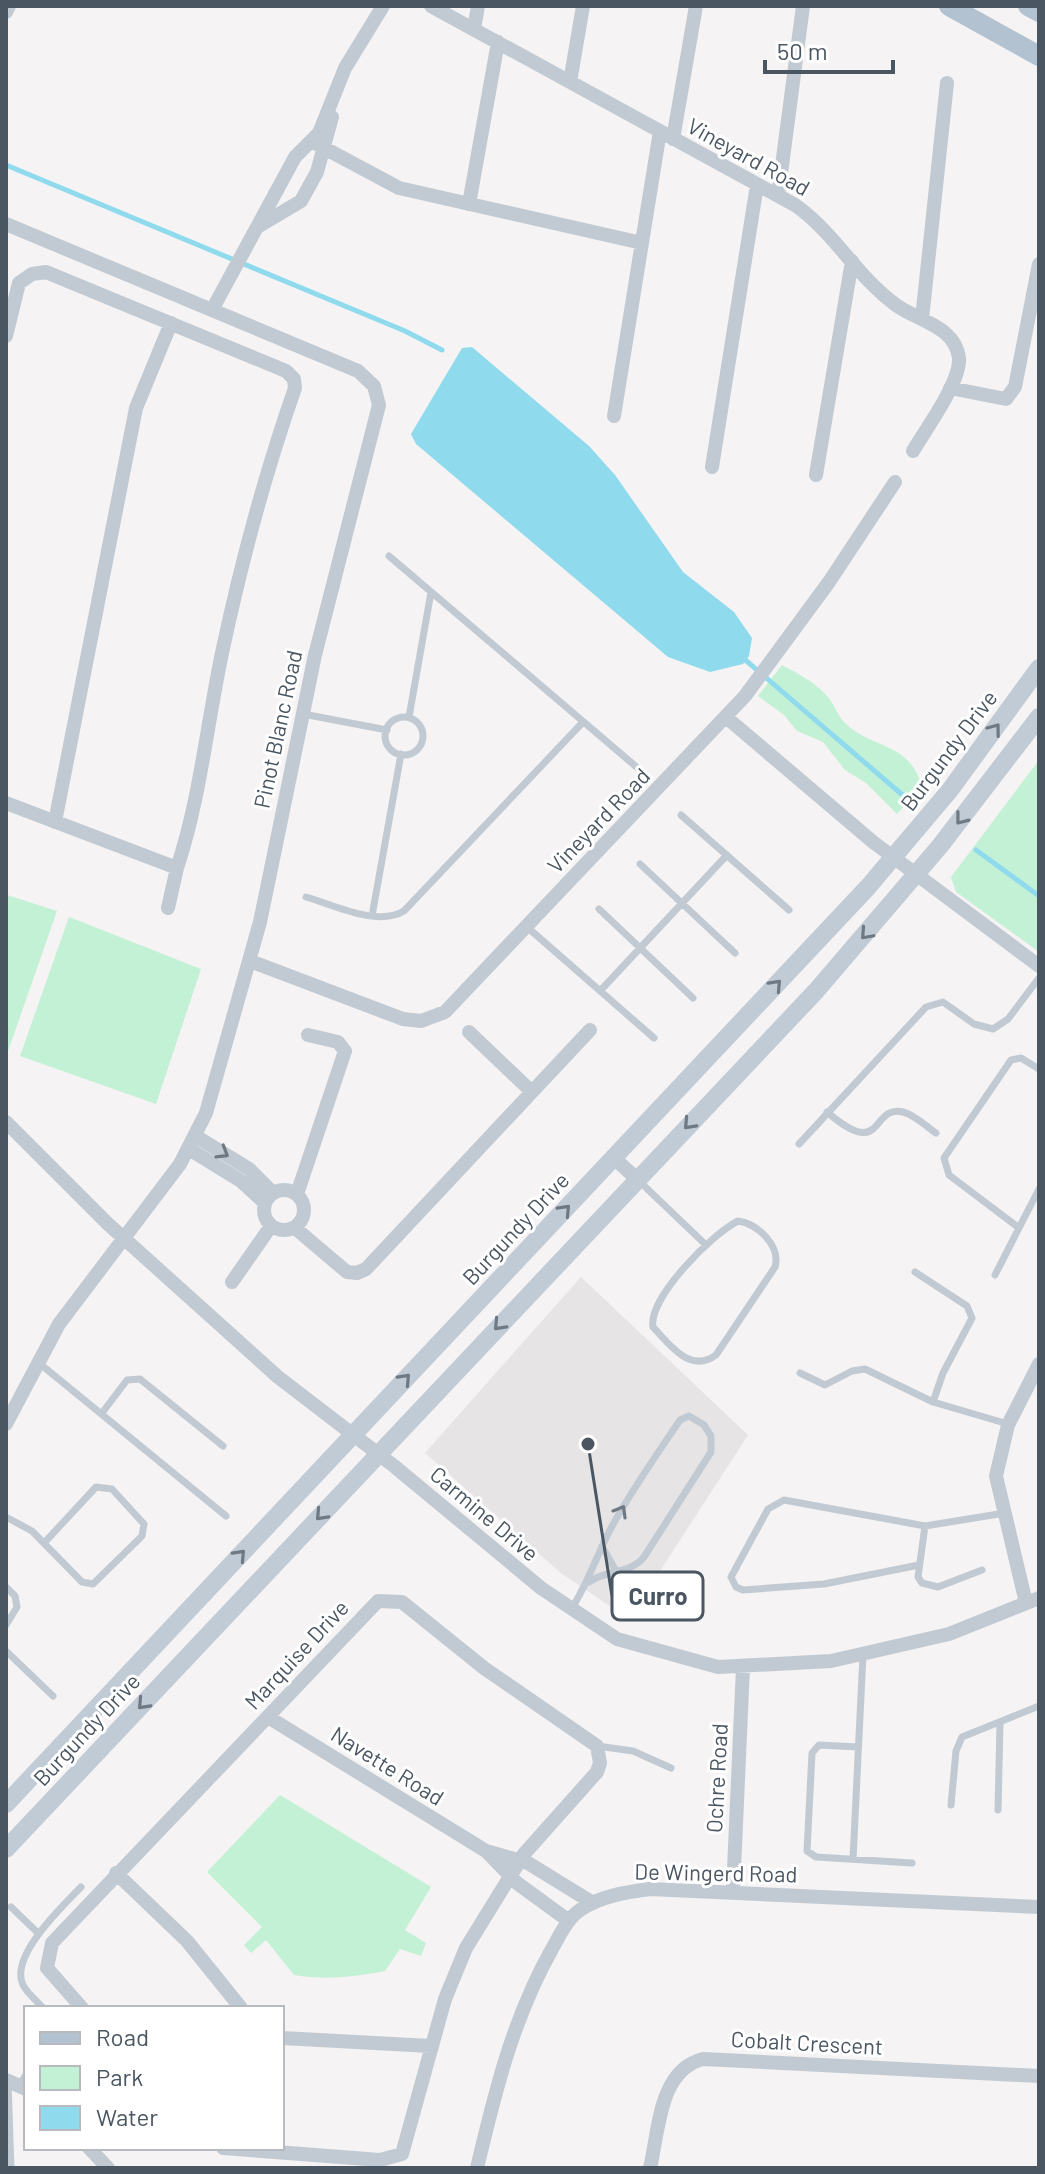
<svg xmlns="http://www.w3.org/2000/svg" width="1045" height="2174" font-family="Barlow,sans-serif">
	<style>
		.education { fill: #e6e4e5 }
		.green { fill: #c3f1d5 }
		.water { fill: #90daee }
		.lines { fill: none; stroke-linecap: round; stroke-linejoin: round }
		.stream { stroke: #90daee; stroke-width: 5 }
		.lane { stroke: #c1cad2; stroke-width: 7 }
		.street { stroke: #c1cad2; stroke-width: 14 }
		.secondary { stroke: #c1cbd6; stroke-width: 18 }
		.primary { stroke: #b3c2d1; stroke-width: 20 }
		.oneway { stroke: #6e7984 }
		.oneway2 { stroke: #6e7983 }
		.labels { text-anchor: middle; dominant-baseline: central; stroke-width: 6; stroke-linejoin: round; paint-order: stroke }
		.street-label { font-size: 22px; fill: #4a5661; stroke: #fff }
		.leader { fill: none; stroke: #4a5661; stroke-width: 3 }
		.callout-dot { fill: #4a5661; stroke: #fff; stroke-width: 3 }
		.callout { fill: #fff; stroke: #4a5661; stroke-width: 3 }
		.callout-label { font-size: 24px; text-anchor: middle; font-weight: bold; fill: #4a5661 }
	</style>
	<rect width="100%" height="100%" fill="#f5f3f3"/>
	<!-- education -->
	<path class="education" d="M581,1277L748,1435L629,1619L562,1574L425,1453Z"/>
	<!-- green -->
	<path class="green" d="M782,665C799,674 816,683 829,698C835,706 838,717 846,724C874,750 908,741 922,786L897,814L866,783L845,770L823,742L797,731L784,715L758,696Z
		M1039,760V952L956,892L951,877Z
		M7,895L57,911L6,1057V897Z
		M69,917L201,969L156,1104L20,1056Z
		M280,1795L431,1887L405,1930L426,1943L421,1956L400,1949L385,1971C353,1977 326,1980 294,1975L266,1940L251,1953L244,1945L262,1927L207,1872Z"/>
	<!-- water -->
	<path class="water" d="M472,347L589,446L615,475L683,572L734,612L752,638L749,656L743,664L710,672L668,657L416,444L411,434L462,348Z"/>
	<g class="lines">
		<!-- stream -->
		<path class="stream" d="M6,165L405,331L442,350
			M743,658L906,798
			M976,850L1039,896"/>
		<!-- lane -->
		<path class="lane" d="M389,556L640,770
			M303,714L387,730
			M409,717L431,592
			M385 736a19 19 0 1 1 38 0a19 19 0 1 1-38 0Z
			M681,815L789,910
			M640,864L735,953
			M306,897C334,905 377,927 404,911L583,722
			M599,909L693,998
			M372,916L401,754
			M527,927L654,1038
			M600,991L727,855
			M1039,1069L1021,1058L1011,1060L944,1158L949,1175L1019,1228L1039,1189
			M827,1112C885,1162 870,1104 903,1112C915,1115 927,1127 936,1133
			M799,1144L926,1007L943,1002L974,1024L993,1029L1008,1019L1039,978
			M639,1181L706,1245
			M738,1221C758,1224 781,1246 775,1267L716,1355C690,1374 670,1345 653,1327C648,1298 712,1234 738,1221Z
			M915,1272L967,1306L972,1318L943,1373L933,1402
			M995,1275L1019,1228
			M39,1363L226,1516
			M800,1373L825,1385L852,1371L865,1369L933,1402L1008,1424
			M102,1413L127,1380L140,1379L223,1446
			M6,1517L32,1531L82,1582L93,1584L142,1536L144,1524L112,1489L96,1487L45,1542
			M925,1526L918,1577L922,1583L938,1587L982,1570
			M602,1546L616,1571
			M919,1565L824,1584L743,1590L736,1587L731,1577L768,1509L784,1500L925,1526L1005,1513
			M6,1587L15,1596L17,1607L6,1625
			M572,1608C588,1583 596,1557 610,1530C630,1492 656,1456 680,1420L689,1416L704,1425L711,1436V1452L644,1557C629,1575 607,1569 589,1582
			M6,1651L53,1696
			M597,1746L633,1751L671,1768
			M858,1747L819,1745L812,1753L807,1851L816,1857L912,1863
			M951,1805L956,1751L962,1737L1039,1706
			M998,1810L1000,1724
			M853,1859L863,1655
			M11,1907L39,1934
			M43,2008C37,2001 27,1993 23,1985C9,1956 63,1906 81,1887
			M8,2082L11,2168
			M19,2085L26,2075"/>
		<!-- street -->
		<path class="street" d="M431,6L795,205C834,232 857,277 896,305C918,321 955,326 959,358C961,382 925,430 913,451
			M6,12L9,6
			M474,29L478,6
			M570,82L583,6
			M673,139L696,6
			M311,141L399,188L642,243
			M778,196L803,6
			M469,204L498,42
			M6,224L358,371L374,386L379,405L315,655L260,922L206,1113L180,1164L59,1324L6,1424
			M259,226L301,201L317,172L332,117
			M212,310L295,157L319,133L345,68L383,6
			M922,319L947,83
			M6,336L19,283L32,274L46,272L286,371L294,379L295,388C265,474 241,563 222,653C207,724 200,799 177,868L6,803
			M950,388L1006,399L1015,387L1039,264
			M614,416L660,131
			M712,467L757,185
			M816,475L852,261
			M727,718L873,842L1039,966
			M55,822L136,408L171,323
			M168,908L177,868
			M250,961L403,1019L421,1021L445,1012L745,696L829,582L895,482
			M469,1032L532,1092
			M6,1122L108,1224L278,1377L394,1466L541,1588L617,1639L718,1667L831,1661L949,1634L1039,1598
			M197,1137L249,1169L273,1193
			M189,1149L241,1181L265,1203
			M614,1158L637,1179
			M264 1210a20 20 0 1 1 40 0a20 20 0 1 1-40 0Z
			M297,1194L345,1051L338,1042L308,1035
			M295,1228L347,1272L357,1273L366,1269L590,1030
			M232,1282L271,1226
			M1026,1603L996,1476L1008,1425L1039,1364
			M268,1717L486,1851L517,1883L569,1921
			M486,1851L528,1863L593,1903
			M116,1873L187,1941L241,2008
			M733,1892L743,1667
			M82,2008L47,1968L52,1943L378,1601L402,1602L484,1668L597,1746L600,1763L597,1772L524,1854L466,1948L445,1999L402,2154L380,2160L223,2148
			M282,2038L430,2046
			M6,2080L26,2089
			M89,2148L108,2168
			M477,2168C495,2092 513,2018 552,1949C560,1935 567,1919 580,1910C600,1896 627,1892 650,1889L1039,1907
			M650,2168C659,2130 659,2070 703,2059L1039,2076"/>
		<!-- secondary -->
		<path class="secondary" d="M6,1804L868,887L950,790L1039,668
			M6,1849L816,991L940,846L1039,717"/>
		<!-- primary -->
		<path class="primary" d="M949,6L1039,56
			M1028,6L1039,12"/>
	</g>
	<!-- one-way arrows -->
	<defs><path id="oneway-chevron" d="M-2-3.5L2.5 0L-2 3.5" fill="none" stroke-width="1.6" stroke-linecap="round" stroke-linejoin="round" transform="scale(2)"/></defs>
	<g class="oneway">
		<use href="#oneway-chevron" transform="translate(995 729) rotate(-53)"/>
		<use href="#oneway-chevron" transform="translate(961 819) rotate(128)"/>
		<use href="#oneway-chevron" transform="translate(866 934) rotate(132)"/>
		<use href="#oneway-chevron" transform="translate(776 985) rotate(-47)"/>
		<use href="#oneway-chevron" transform="translate(689 1124) rotate(133)"/>
		<use href="#oneway-chevron" transform="translate(565 1210) rotate(-47)"/>
		<use href="#oneway-chevron" transform="translate(499 1325) rotate(133)"/>
		<use href="#oneway-chevron" transform="translate(405 1379) rotate(-47)"/>
		<use href="#oneway-chevron" transform="translate(321 1515) rotate(133)"/>
		<use href="#oneway-chevron" transform="translate(240 1555) rotate(-47)"/>
		<use href="#oneway-chevron" transform="translate(143 1704) rotate(133)"/>
	</g>
	<g class="oneway2">
		<use href="#oneway-chevron" transform="translate(223 1153) rotate(31)"/>
		<use href="#oneway-chevron" transform="translate(621 1511) rotate(-60)"/>
	</g>
	<g class="labels">
		<!-- street labels -->
		<g class="street-label">
			<text transform="translate(749 156) rotate(29)">Vineyard Road</text>
			<text transform="translate(277 729) rotate(-78)">Pinot Blanc Road</text>
			<text transform="translate(948 750) rotate(-53)">Burgundy Drive</text>
			<text transform="translate(598 820) rotate(-46)">Vineyard Road</text>
			<text transform="translate(515 1228) rotate(-47)">Burgundy Drive</text>
			<text transform="translate(485 1513) rotate(40)">Carmine Drive</text>
			<text transform="translate(296 1654) rotate(-47)">Marquise Drive</text>
			<text transform="translate(86 1729) rotate(-47)">Burgundy Drive</text>
			<text transform="translate(388 1765) rotate(32)">Navette Road</text>
			<text transform="translate(716 1778) rotate(-87)">Ochre Road</text>
			<text transform="translate(716 1872) rotate(1)">De Wingerd Road</text>
			<text transform="translate(807 2042) rotate(3)">Cobalt Crescent</text>
		</g>
	</g>
	<!-- callouts -->
	<path class="leader" d="M588 1444L612 1596"/>
	<circle class="callout-dot" cx="588" cy="1444" r="8"/>
	<rect class="callout" x="612" y="1572" width="91" height="48" rx="8"/>
	<g class="callout-label">
		<text x="658" y="1605">Curro</text>
	</g>
	<!-- border -->
	<rect width="1045" height="2174" fill="none" stroke="#4a5661" stroke-width="16"/>
	<!-- legend -->
	<rect x="24" y="2006" width="260" height="144" fill="#ffffff" stroke="#b7bbc0" stroke-width="2"/>
	<rect x="40" y="2032" width="40" height="12" fill="#b3c2d1" stroke="#b7bbc0" stroke-width="2"/>
	<text x="96" y="2046" font-size="24" fill="#4a5661">Road</text>
	<rect x="40" y="2066" width="40" height="24" fill="#c3f1d5" stroke="#b7bbc0" stroke-width="2"/>
	<text x="96" y="2086" font-size="24" fill="#4a5661">Park</text>
	<rect x="40" y="2106" width="40" height="24" fill="#90daee" stroke="#b7bbc0" stroke-width="2"/>
	<text x="96" y="2126" font-size="24" fill="#4a5661">Water</text>
	<!-- scale -->
	<path d="M765 60v12h128v-12" fill="none" stroke="#4a5661" stroke-width="4"/>
	<text x="777" y="60" font-size="24" fill="#4a5661" stroke="#ffffff" stroke-width="6" paint-order="stroke">50 m</text>
</svg>
